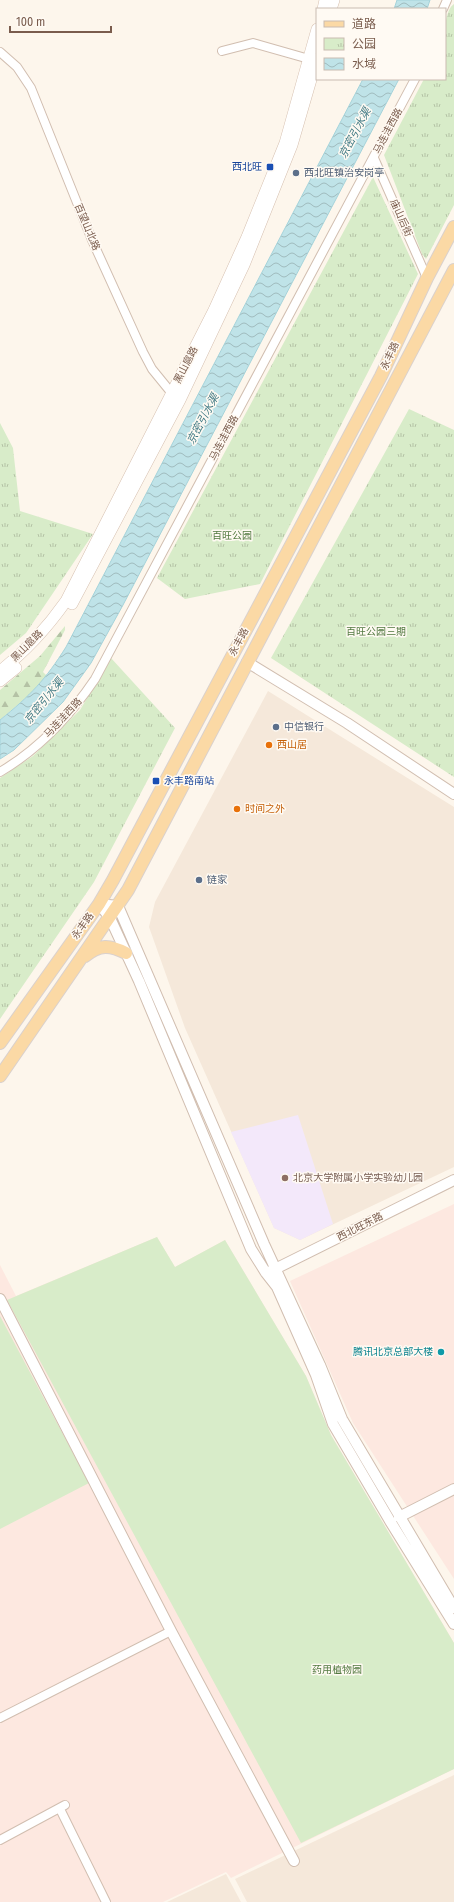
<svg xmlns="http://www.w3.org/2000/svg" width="454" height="1902" font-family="'Fira Sans Condensed','Noto Sans SC',sans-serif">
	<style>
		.residential { fill: #f5e8da }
		.commercial { fill: #fde8e0 }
		.education { fill: #f3e8fa }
		.forest { fill: url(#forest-firs) }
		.park { fill: url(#park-tufts) }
		.garden { fill: #d8ecc9 }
		.water { fill: url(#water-waves); stroke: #a5d3da }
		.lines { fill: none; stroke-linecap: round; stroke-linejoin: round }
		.minor-casing { stroke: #d1beb0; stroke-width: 10 }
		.tertiary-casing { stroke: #d1beb0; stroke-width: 12 }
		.secondary-casing { stroke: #d6c0b0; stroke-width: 12 }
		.primary-casing { stroke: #dad1cd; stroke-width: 14 }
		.minor { stroke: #fff; stroke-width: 8 }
		.tertiary { stroke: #fff; stroke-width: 10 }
		.secondary { stroke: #fff; stroke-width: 11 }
		.primary { stroke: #fbd9a5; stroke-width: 12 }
		.transit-dot { fill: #1a4fb4; stroke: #fffaf3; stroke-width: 1.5 }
		.service-dot { fill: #5c6f8a; stroke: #fffaf3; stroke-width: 1.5 }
		.food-dot { fill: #e8710a; stroke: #fffaf3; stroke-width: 1.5 }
		.education-dot { fill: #8d6e63; stroke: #fffaf3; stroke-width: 1.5 }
		.culture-dot { fill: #0f9aa8; stroke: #fffaf3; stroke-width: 1.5 }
		.labels { text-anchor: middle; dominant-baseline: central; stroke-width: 3; stroke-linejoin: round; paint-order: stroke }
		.street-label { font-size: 10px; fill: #7a5c4d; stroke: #fffaf3 }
		.transit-label { font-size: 10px; fill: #164399; stroke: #fffaf3; text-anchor: end }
		.service-label { font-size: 10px; fill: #4e5e75; stroke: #fffaf3; text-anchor: start }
		.park-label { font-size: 10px; fill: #537a41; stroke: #fffaf3 }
		.food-label { font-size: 10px; fill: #c56008; stroke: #fffaf3; text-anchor: start }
		.education-label { font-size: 10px; fill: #785e54; stroke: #fffaf3; text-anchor: start }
		.culture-label { font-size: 10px; fill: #0d838f; stroke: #fffaf3; text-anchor: end }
		.water-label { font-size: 11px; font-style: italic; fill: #437c86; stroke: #fffaf3 }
	</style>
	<defs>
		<pattern id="forest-firs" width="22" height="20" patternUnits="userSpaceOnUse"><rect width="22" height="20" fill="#d8ecc9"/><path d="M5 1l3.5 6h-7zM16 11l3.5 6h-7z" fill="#b4c2a5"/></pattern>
		<pattern id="park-tufts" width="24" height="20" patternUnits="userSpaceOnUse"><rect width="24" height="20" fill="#d8ecc9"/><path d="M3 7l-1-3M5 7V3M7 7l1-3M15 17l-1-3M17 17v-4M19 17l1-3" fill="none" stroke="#b4c2a5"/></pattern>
		<pattern id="water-waves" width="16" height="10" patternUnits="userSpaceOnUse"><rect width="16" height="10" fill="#bfe3e8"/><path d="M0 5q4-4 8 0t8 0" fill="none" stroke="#a0bbbe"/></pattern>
	</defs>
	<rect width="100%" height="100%" fill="#fdf6ec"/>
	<!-- residential -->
	<path class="residential" d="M268,691L454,807V1167L300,1240L274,1228L185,1028L149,927L155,902Z
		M454,1775V1902H247L235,1879Z
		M226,1874L241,1902H167Z"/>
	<!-- commercial -->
	<path class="commercial" d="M454,1204V1579L353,1423L290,1281Z
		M157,1237L175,1267L225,1240L306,1376L331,1435L454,1643V1769L231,1878L226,1872L163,1902H0V1265L16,1296Z"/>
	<!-- education -->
	<path class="education" d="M298,1115L333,1224L300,1240L274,1228L231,1132Z"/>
	<!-- forest -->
	<path class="forest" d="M65,626V630L43,672L47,676L28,696L0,720V690L40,656Z"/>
	<!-- park -->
	<path class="park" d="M454,4V205L426,259L422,254L384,155L424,79H445C445,63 440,13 454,4Z
		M373,177L418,274L260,584L185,599L157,578Z
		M409,409L454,430V777L271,658Z
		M0,423L13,448L20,511L93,534L26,633L0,655Z
		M111,658L175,728L94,882L0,1019V778L33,756L80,710Z"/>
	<!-- garden -->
	<path class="garden" d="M157,1237L175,1267L225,1240L306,1376L331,1435L454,1643V1769L301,1843L7,1300Z
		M0,1316L89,1483L0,1529Z"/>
	<!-- water -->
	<path class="water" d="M397,0H430L427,9H394Z
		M363,79H399L123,605L91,663L63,702L14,750L0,759V720C30,696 46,679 66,647Z"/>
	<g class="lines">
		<defs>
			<path id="minor" d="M443,9L447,0
				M222,51L253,43L309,59
				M0,52L17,67L31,88L92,240L143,352L152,369L174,396
				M374,158L427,278
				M0,772C39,749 70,716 95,679L415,79
				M0,1718L171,1631
				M60,1809L106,1902
				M0,1840L65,1805"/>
			<path id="tertiary" d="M247,662L347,723L454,794
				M99,904L110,918L139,981L251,1249L266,1273L277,1287L316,1375L333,1424L390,1521L454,1624
				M99,904L118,906L264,1244L320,1365L342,1419L454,1608
				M269,1272L454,1180
				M0,1299L171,1631L294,1861
				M399,1517L454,1489"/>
			<path id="secondary" d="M323,9L325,0
				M331,9L334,0
				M72,604L180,400L244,265L292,145L317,59
				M0,671C26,651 47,628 66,601L214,310L247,237L285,143L317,29
				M0,681L16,668"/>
			<path id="primary" d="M85,956C100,944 110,945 126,953
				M0,1043L99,904L113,880L381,376L427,278L454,227
				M0,1076L128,890L454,270"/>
		</defs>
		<!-- minor casing -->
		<use href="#minor" class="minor-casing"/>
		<!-- tertiary casing -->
		<use href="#tertiary" class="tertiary-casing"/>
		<!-- secondary casing -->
		<use href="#secondary" class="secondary-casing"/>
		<!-- primary casing -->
		<use href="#primary" class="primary-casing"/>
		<!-- minor -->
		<use href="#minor" class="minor"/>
		<!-- tertiary -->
		<use href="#tertiary" class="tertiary"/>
		<!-- secondary -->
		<use href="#secondary" class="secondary"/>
		<!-- primary -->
		<use href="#primary" class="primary"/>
	</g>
	<!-- markers -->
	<g class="transit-dot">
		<rect x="266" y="163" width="8" height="8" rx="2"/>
		<rect x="152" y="777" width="8" height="8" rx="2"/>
	</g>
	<g class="service-dot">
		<circle cx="296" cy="173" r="4"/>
		<circle cx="276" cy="727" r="4"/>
		<circle cx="199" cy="880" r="4"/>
	</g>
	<g class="food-dot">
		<circle cx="269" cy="745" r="4"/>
		<circle cx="237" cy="809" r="4"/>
	</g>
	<circle class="education-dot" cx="285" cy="1178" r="4"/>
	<circle class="culture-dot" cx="441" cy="1352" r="4"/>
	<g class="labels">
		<!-- street labels -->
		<g class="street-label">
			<text transform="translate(388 131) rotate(-62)">马连洼西路</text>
			<text transform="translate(401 218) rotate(66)">庙山后街</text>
			<text transform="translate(87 227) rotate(67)">百望山北路</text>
			<text transform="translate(390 356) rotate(-65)">永丰路</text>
			<text transform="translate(186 365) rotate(-63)">黑山扈路</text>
			<text transform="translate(224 438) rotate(-62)">马连洼西路</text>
			<text transform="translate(239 642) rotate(-62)">永丰路</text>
			<text transform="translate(27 646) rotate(-45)">黑山扈路</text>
			<text transform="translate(63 718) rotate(-47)">马连洼西路</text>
			<text transform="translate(83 926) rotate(-55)">永丰路</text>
			<text transform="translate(360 1227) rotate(-27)">西北旺东路</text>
		</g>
		<!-- transit labels -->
		<g class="transit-label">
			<text x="262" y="167">西北旺</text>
			<text x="164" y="781" text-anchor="start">永丰路南站</text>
		</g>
		<!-- service labels -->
		<g class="service-label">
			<text x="304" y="173">西北旺镇治安岗亭</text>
			<text x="284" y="727">中信银行</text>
			<text x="207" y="880">链家</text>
		</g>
		<!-- park labels -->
		<g class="park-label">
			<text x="232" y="536">百旺公园</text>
			<text x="376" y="632">百旺公园三期</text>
			<text x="337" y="1670">药用植物园</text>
		</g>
		<!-- food labels -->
		<g class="food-label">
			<text x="277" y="745">西山居</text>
			<text x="245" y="809">时间之外</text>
		</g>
		<!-- education labels -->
		<g class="education-label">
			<text x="293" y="1178">北京大学附属小学实验幼儿园</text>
		</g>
		<!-- culture labels -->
		<g class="culture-label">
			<text x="433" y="1352">腾讯北京总部大楼</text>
		</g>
		<!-- water labels -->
		<g class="water-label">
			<text transform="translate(355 133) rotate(-62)">京密引水渠</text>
			<text transform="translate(203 419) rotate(-62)">京密引水渠</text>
			<text transform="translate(44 701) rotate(-51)">京密引水渠</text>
		</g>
	</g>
	<!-- legend -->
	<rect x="316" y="8" width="130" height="72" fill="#fffaf3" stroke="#cabbb1"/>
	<rect x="324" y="21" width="20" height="6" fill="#fbd9a5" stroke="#cabbb1"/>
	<text x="352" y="28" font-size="12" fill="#7a5c4d">道路</text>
	<rect x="324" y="38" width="20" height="12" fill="url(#park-tufts)" stroke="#cabbb1"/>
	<text x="352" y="48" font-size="12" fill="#7a5c4d">公园</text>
	<rect x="324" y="58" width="20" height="12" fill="url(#water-waves)" stroke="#cabbb1"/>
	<text x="352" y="68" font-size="12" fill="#7a5c4d">水域</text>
	<!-- scale -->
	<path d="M10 26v6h101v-6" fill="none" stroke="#7a5c4d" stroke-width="2"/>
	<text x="16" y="26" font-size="12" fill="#7a5c4d" stroke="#fffaf3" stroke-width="3" paint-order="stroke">100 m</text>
</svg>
